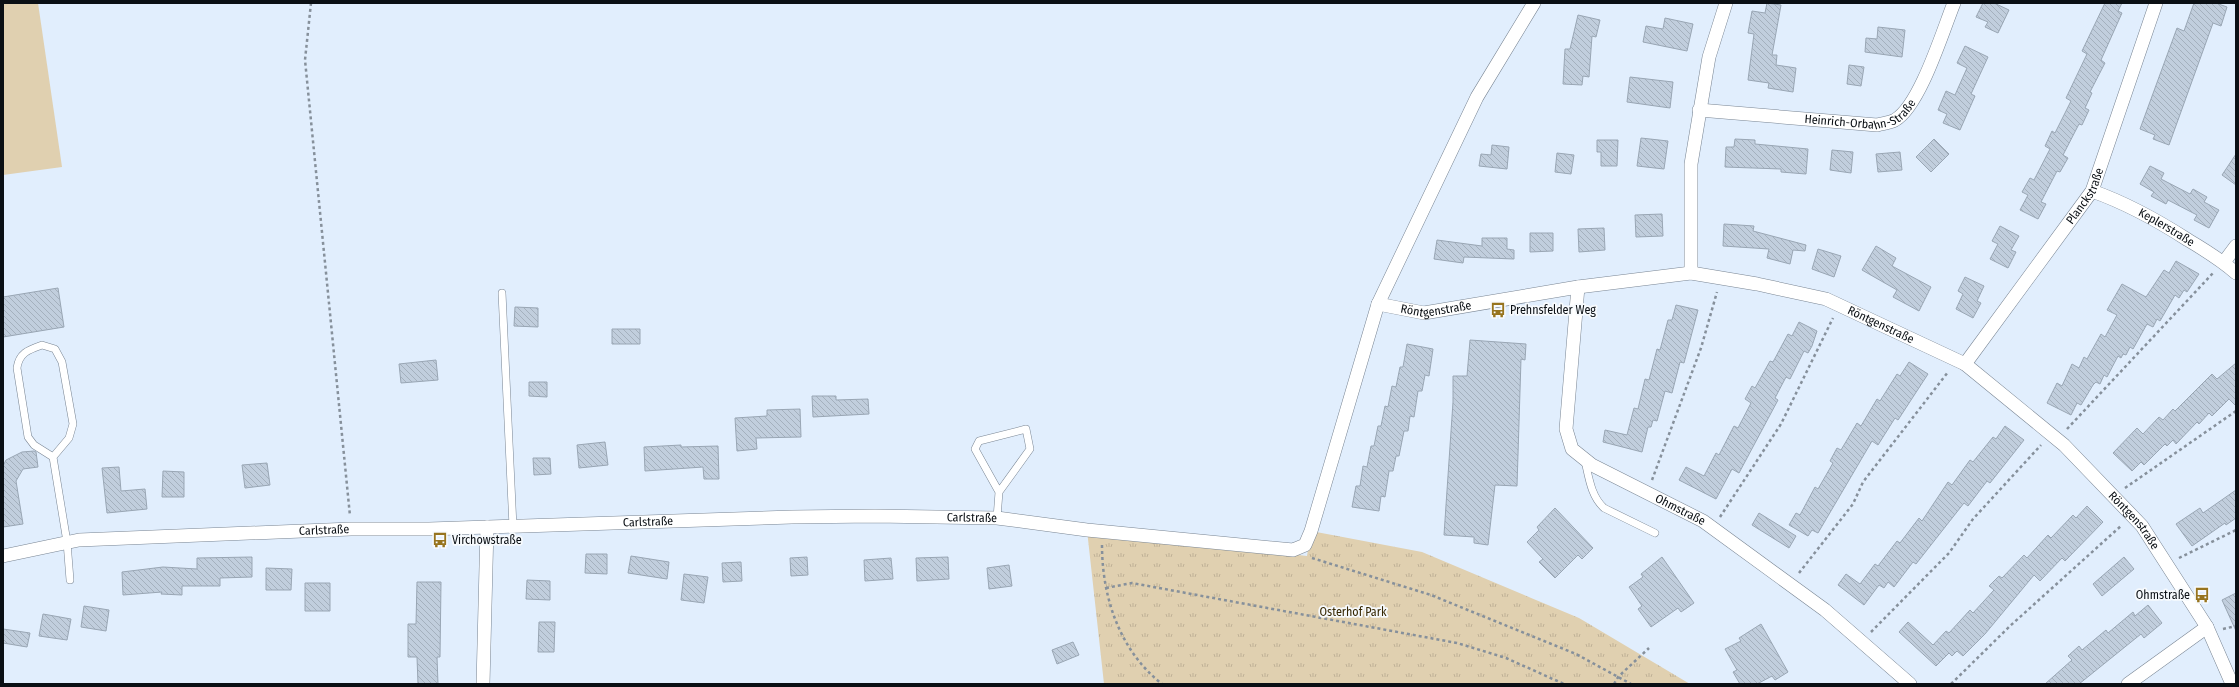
<svg xmlns="http://www.w3.org/2000/svg" width="2239" height="687" font-family="'Fira Sans Condensed',sans-serif">
	<style>
		.grass { fill: #e0d0b0 }
		.park { fill: url(#park-tufts) }
		.building { fill: url(#building-back-hatch); stroke: #99a6b4 }
		.lines { fill: none; stroke-linecap: round; stroke-linejoin: round }
		.lane-casing { stroke: #798593; stroke-width: 8 }
		.street-casing { stroke: #798593; stroke-width: 14 }
		.path { stroke: #86909b; stroke-width: 2.5; stroke-dasharray: 3 3; stroke-linecap: butt }
		.lane { stroke: #fff; stroke-width: 7 }
		.street { stroke: #fff; stroke-width: 13 }
		.labels { text-anchor: middle; dominant-baseline: central; stroke-width: 3.5; stroke-linejoin: round; paint-order: stroke }
		.street-label { font-size: 12px; fill: #0a0f14; stroke: #f7fafd }
		.poi-label { font-size: 12px; fill: #0a0f14; stroke: #f7fafd; text-anchor: start }
		.park-label { font-size: 12px; fill: #362702; stroke: #f7fafd }
	</style>
	<defs>
		<pattern id="park-tufts" width="24" height="20" patternUnits="userSpaceOnUse"><rect width="24" height="20" fill="#e0d0b0"/><path d="M3 7l-1-3M5 7V3M7 7l1-3M15 17l-1-3M17 17v-4M19 17l1-3" fill="none" stroke="#bfb196"/></pattern>
		<pattern id="building-back-hatch" width="6" height="6" patternUnits="userSpaceOnUse"><rect width="6" height="6" fill="#c1cedd"/><path d="M-1 5l2 2M0 0l6 6M5-1l2 2" fill="none" stroke="#a4b0bd"/></pattern>
	</defs>
	<rect width="100%" height="100%" fill="#e1eefd"/>
	<!-- grass -->
	<path class="grass" d="M3,3H38L62,167L3,175Z"/>
	<!-- park -->
	<path class="park" d="M1087,530L1307,556L1311,531L1422,552L1579,618L1690,684H1104Z"/>
	<!-- building -->
	<path class="building" d="M1767,3L1781,5L1772,55H1777L1776,65L1796,68L1793,92L1768,88L1769,83L1748,80L1754,34L1748,33L1752,11L1765,13Z
		M1983,3H1994L2009,10L1998,33L1985,27L1988,22L1976,17Z
		M2105,3H2122L2118,11L2122,13L2101,60L2105,63L2090,92L2092,93L2085,108L2089,110L2082,125L2079,124L2063,155L2068,158L2060,172L2057,171L2041,202L2046,204L2038,219L2020,210L2028,195L2022,192L2030,178L2034,180L2050,149L2045,146L2052,131L2055,133L2071,101L2066,98L2087,54L2082,51Z
		M2194,3H2216L2227,7L2221,26L2213,23L2169,145L2153,139L2155,135L2140,129L2177,28L2184,31Z
		M1578,15L1600,20L1596,37L1592,36L1589,77L1583,76L1582,85L1563,84L1565,49H1570Z
		M1665,18L1693,24L1687,51L1643,42L1646,26L1663,29Z
		M1878,27L1905,30L1902,57L1865,52L1866,38L1877,39Z
		M1965,46L1988,57L1971,94L1975,96L1960,130L1943,123L1947,114L1938,110L1946,91L1955,95L1967,68L1957,63Z
		M1849,65L1864,67L1861,86L1847,84Z
		M1630,77L1673,82L1670,108L1627,102Z
		M1641,138L1668,141L1664,169L1637,166Z
		M1735,139L1755,140V144L1808,149L1806,174L1781,172V169L1725,167L1726,147H1734Z
		M1934,139L1949,154L1931,172L1916,157Z
		M1597,140H1618L1617,166H1601V152H1597Z
		M1492,145L1509,147L1507,169L1479,166L1481,154L1491,155Z
		M1832,150L1853,152L1851,173L1830,170Z
		M1900,152L1902,170L1878,172L1876,154Z
		M1557,153L1574,155L1571,174L1555,172Z
		M2236,154V185L2222,175Z
		M2150,166L2164,173L2161,179L2190,194L2193,189L2207,197L2204,202L2219,210L2209,228L2194,220L2197,215L2168,200L2166,204L2151,196L2154,192L2140,184Z
		M1662,214L1663,236L1636,237L1635,215Z
		M1724,224L1754,226L1753,231L1806,245L1805,251L1793,250L1790,264L1767,258L1769,249L1723,246Z
		M2000,226L2019,236L2011,250L2016,252L2008,268L1990,259L1998,244L1992,241Z
		M1604,228L1605,250L1579,252L1578,229Z
		M1530,233H1553V251L1530,252Z
		M1482,238H1507V249L1514,250V259L1464,257L1463,263L1434,259L1437,240L1482,246Z
		M1876,246L1896,258L1892,266L1931,287L1919,311L1893,297L1897,290L1862,270Z
		M1818,249L1841,256L1834,277L1812,269Z
		M2176,261L2199,274L2187,292L2184,290L2179,298L2175,295L2160,321L2157,319L2153,327L2147,324L2133,349L2130,347L2126,355L2123,354L2121,358L2118,356L2107,377L2104,375L2100,384L2096,382L2093,385L2081,405L2077,403L2071,415L2047,403L2057,383L2062,386L2072,364L2079,368L2084,357L2087,359L2101,334L2105,337L2117,315L2107,310L2122,284L2146,297L2164,270L2169,273Z
		M1965,277L1984,286L1977,301L1981,303L1973,318L1956,309L1963,294L1958,291Z
		M58,288L64,327L3,337V297Z
		M1676,305L1698,310L1684,363L1680,362L1672,393L1665,391L1657,421L1653,420L1651,427H1648L1642,452L1603,442L1605,430L1627,435L1634,408L1638,409L1645,379L1649,380L1657,349L1660,350L1668,320H1672Z
		M515,307L538,308V327L514,326Z
		M1799,322L1817,331L1812,346L1808,353L1804,351L1790,379L1786,377L1775,398L1778,400L1739,473L1732,469L1716,499L1679,480L1686,467L1704,476L1716,453L1719,455L1734,426L1738,428L1751,403L1745,399L1752,386L1755,388L1770,361L1773,362L1788,334L1792,336Z
		M612,329H640V344H612Z
		M1470,340L1526,344L1525,360L1521,359L1517,486L1495,485L1488,545L1474,543V537L1444,535L1453,402V376H1467Z
		M1407,344L1433,349L1429,376L1425,375L1422,391H1418L1414,417L1410,416L1408,431H1404L1399,456H1396L1393,471H1389L1385,497L1381,496L1379,511L1352,507L1356,486H1360L1363,466L1367,467L1371,446H1374L1378,426H1381L1385,406L1388,407L1392,386L1396,387L1400,367H1403Z
		M436,360L438,380L401,383L399,364Z
		M1909,362L1928,374L1898,420L1895,418L1878,445L1872,441L1818,533L1812,530L1808,536L1789,525L1796,513L1800,515L1815,487L1818,489L1833,463L1830,461L1837,448L1841,450L1857,423L1861,426L1877,399L1880,401L1897,374L1900,376Z
		M2236,363V406L2229,399L2212,416L2209,413L2199,424L2197,422L2176,444L2173,440L2167,446L2165,444L2144,465L2141,462L2132,471L2113,453L2137,428L2143,434L2159,417L2163,420L2173,409L2175,411L2212,374L2217,379Z
		M529,382H547V397L529,396Z
		M812,396H836V400L868,399L869,414L813,417Z
		M800,409L801,437L756,438L757,449L737,451L735,418L767,416V410Z
		M2005,426L2024,440L1990,483L1987,481L1968,506L1964,503L1916,564L1913,562L1894,587L1888,582L1884,588L1879,585L1864,605L1838,585L1846,574L1860,584L1875,564L1878,566L1897,541L1900,543L1919,518L1922,521L1948,482L1952,485L1970,460L1973,462L1993,437L1996,439Z
		M605,442L608,465L579,468L577,445Z
		M681,445V447L718,446L719,479H704L703,467L645,471L644,447Z
		M34,451L36,452L38,467L23,469L16,481L23,524L3,527V466L6,460L22,452Z
		M533,458H550L551,474L534,475Z
		M267,463L270,485L245,488L242,465Z
		M119,467L121,491L145,489L147,509L107,513L102,468Z
		M163,471L184,472V497H162Z
		M2236,490V518L2226,525L2225,523L2192,546L2176,524L2200,508L2203,513Z
		M2087,506L2103,522L2065,561L2062,558L2040,581L2034,575L1985,634L1963,656L1957,651L1952,656L1949,653L1936,666L1899,632L1908,622L1933,645L1946,631L1949,633L1970,610L1973,613L1994,590L1989,586L1999,576L2002,578L2024,555L2027,558L2048,535L2051,538L2073,515L2076,518Z
		M1555,508L1593,548L1582,559L1578,555L1555,578L1539,562L1543,559L1527,542L1539,530L1537,527Z
		M1759,513L1796,536L1789,548L1752,525Z
		M586,554H607V574L585,573Z
		M631,556L669,562L667,579L628,573Z
		M252,557V577L220,578V586H182V595L161,594L162,592L123,595L122,572L163,567L197,569V558Z
		M807,557L808,575L791,576L790,558Z
		M948,557L949,579L917,581L916,558Z
		M1662,557L1694,603L1681,612L1678,608L1651,627L1638,609L1642,606L1629,587L1643,577L1641,574Z
		M2124,557L2134,569L2102,596L2093,584Z
		M891,558L893,579L865,581L864,560Z
		M741,562L742,581L723,582L722,563Z
		M1009,565L1012,586L989,589L987,568Z
		M266,568L292,569L291,590H266Z
		M684,574L708,577L704,603L681,600Z
		M527,580L550,581V600L526,599Z
		M417,582H441L440,657H437L438,684H418L417,657H408V624H416Z
		M305,583H330V611H305Z
		M2236,593V631L2222,600Z
		M2148,605L2162,623L2144,638L2141,634L2079,684H2045L2072,660L2068,656L2079,646L2082,650L2106,630L2108,633L2133,612L2135,616Z
		M84,606L109,610L106,631L81,627Z
		M43,614L71,619L67,640L39,636Z
		M539,622H555L554,652H538Z
		M1761,624L1788,672L1775,680L1772,676L1757,684H1740L1733,672L1737,670L1725,649L1741,641L1739,638Z
		M3,629L30,633L27,647L3,643Z
		M1073,642L1079,655L1057,664L1052,650Z"/>
	<g class="lines">
		<defs>
			<path id="lane" d="M502,293L513,527
				M53,457L34,445L28,437L17,368C19,353 28,350 42,345L55,349L62,362L73,424L69,438L53,457L67,542L70,580
				M1585,461C1589,478 1591,496 1604,508L1655,533
				M997,518L999,492L1030,449L1026,429L979,441L975,449L999,492"/>
			<g id="street">
				<path id="s1" d="M1699,110L1877,125C1883,123 1890,123 1895,120C1920,106 1943,30 1954,3"/>
				<path id="s2" d="M2092,191C2126,203 2157,220 2188,240C2205,250 2221,260 2236,273"/>
				<path d="M2224,262L2236,246"/>
				<path d="M1691,273V164L1709,57L1726,3"/>
				<path id="s3" d="M1578,287L1566,429L1572,449L1592,465L1703,521L1825,610L1910,684"/>
				<path id="s4" d="M1378,304L1424,313L1578,287L1691,273L1757,284L1826,299L1965,364L2064,445L2142,526L2207,627L2232,684"/>
				<path id="s5" d="M1965,364L2092,191L2156,3"/>
				<path id="s6" d="M3,556L79,540L351,529H429L792,517L875,516L997,518L1087,530L1293,550L1305,545L1311,531L1378,304L1477,97L1534,3"/>
				<path d="M483,684L487,527"/>
				<path d="M2128,684L2207,627"/>
			</g>
		</defs>
		<!-- lane casing -->
		<use href="#lane" class="lane-casing"/>
		<!-- street casing -->
		<use href="#street" class="street-casing"/>
		<!-- path -->
		<path class="path" d="M311,3L305,60L350,516
			M2067,429L2214,272
			M1652,480L1701,348L1717,292
			M2125,488L2236,411
			M1720,517L1781,424L1833,318
			M1102,545C1102,598 1120,651 1162,684
			M1312,558L1431,595L1576,654L1631,684
			M2179,558L2236,530
			M1799,573L1853,504L1863,482L1948,372
			M1106,588L1132,583L1457,643L1506,658L1564,684
			M2223,629L2236,626
			M1871,632L1949,553L1973,519L2041,445
			M1614,684L1618,677L1649,648
			M1951,684L2010,626L2122,525"/>
		<!-- lane -->
		<use href="#lane" class="lane"/>
		<!-- street -->
		<use href="#street" class="street"/>
	</g>
	<!-- icons -->
	<defs>
		<symbol id="bus-bare" viewBox="-9 -9 18 18"><path d="M-5-6H5V4H4V6H2V4H-2V6H-4V4H-5ZM-3.5-4V0h7V-4ZM-3.5 1.2v1.5H-2V1.2ZM2 1.2v1.5H3.5V1.2Z" fill="#97741e" stroke="#f7fafd" stroke-width="2.5" paint-order="stroke"/></symbol>
	</defs>
	<g fill-rule="evenodd">
		<use href="#bus-bare" x="1487" y="299" width="22" height="22"/>
		<use href="#bus-bare" x="429" y="529" width="22" height="22"/>
		<use href="#bus-bare" x="2191" y="584" width="22" height="22"/>
	</g>
	<g class="labels">
		<!-- street labels -->
		<g class="street-label">
			<text stroke="none"><textPath href="#s1" startOffset="165">Heinrich-Orbahn-Straße</textPath></text>
			<text stroke="none"><textPath href="#s5" startOffset="207">Planckstraße</textPath></text>
			<text stroke="none"><textPath href="#s2" startOffset="83">Keplerstraße</textPath></text>
			<text stroke="none"><textPath href="#s4" startOffset="59">Röntgenstraße</textPath></text>
			<text stroke="none"><textPath href="#s4" startOffset="515">Röntgenstraße</textPath></text>
			<text stroke="none"><textPath href="#s3" startOffset="288">Ohmstraße</textPath></text>
			<text stroke="none"><textPath href="#s6" startOffset="971">Carlstraße</textPath></text>
			<text stroke="none"><textPath href="#s4" startOffset="839">Röntgenstraße</textPath></text>
			<text stroke="none"><textPath href="#s6" startOffset="647">Carlstraße</textPath></text>
			<text stroke="none"><textPath href="#s6" startOffset="323">Carlstraße</textPath></text>
		</g>
		<!-- poi labels -->
		<g class="poi-label">
			<text x="1510" y="310">Prehnsfelder Weg</text>
			<text x="452" y="540">Virchowstraße</text>
			<text x="2190" y="595" text-anchor="end">Ohmstraße</text>
		</g>
		<!-- park labels -->
		<g class="park-label">
			<text x="1353" y="612">Osterhof Park</text>
		</g>
	</g>
	<!-- border -->
	<rect width="2239" height="687" fill="none" stroke="#0a0f14" stroke-width="8"/>
</svg>
